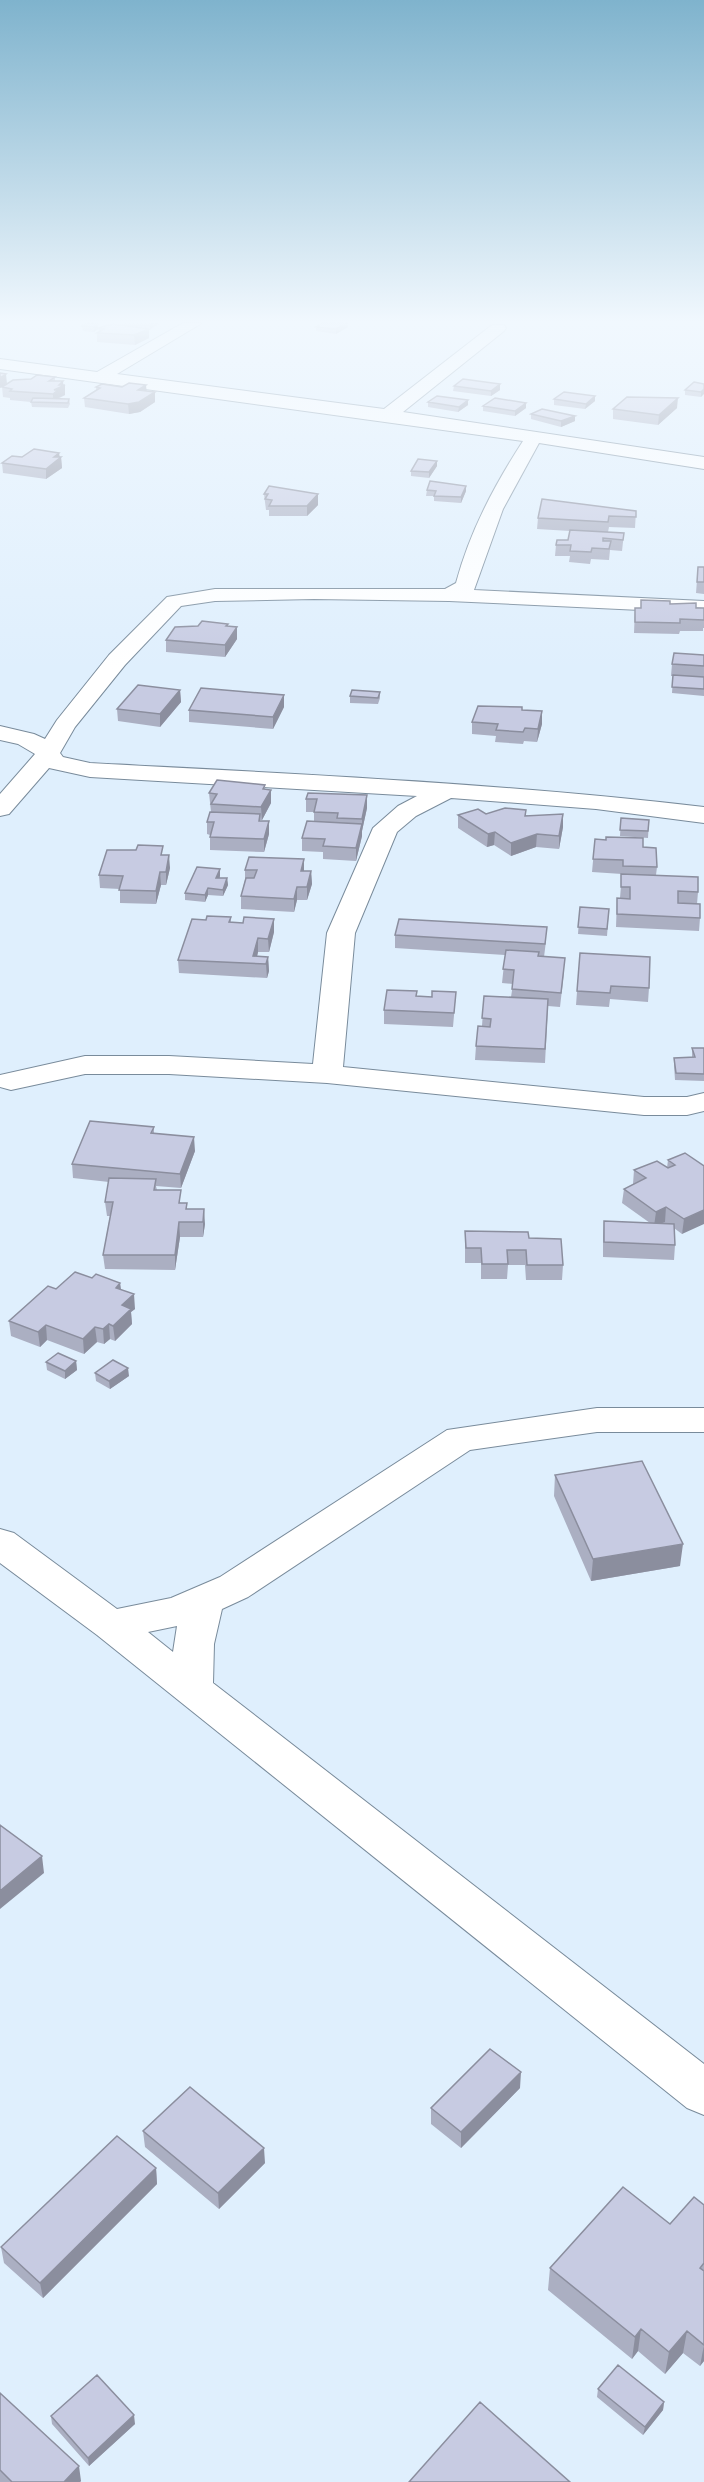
<svg xmlns="http://www.w3.org/2000/svg" width="704" height="2482" font-family="'Fira Sans',sans-serif">
	<style>
		.lines { fill: none; stroke-linecap: round; stroke-linejoin: round }
		.street-casing { stroke: #798b9b; stroke-width: 2 }
		.street { fill: #fff; fill-rule: evenodd }
		.wall { fill: #abafc2 }
		.shaded-wall { fill: #8b8e9e }
		.building { fill: #c7cbe2; stroke: #8b8e9e; stroke-width: 1.5 }
	</style>
	<rect width="100%" height="100%" fill="#dfeffd"/>
	<g class="lines">
		<defs>
			<path id="street" d="M183,323H202L117,374L384,409L492,325H504L506,328L504,331L403,412L704,457V469L539,443L503,509L474,590L704,601V613L449,601L314,599L215,601L181,606L125,665L75,727L60,753L63,757L90,763C295,774 500,783 704,807V823L596,809L451,798L416,816L397,832L355,933L343,1067L644,1097H687L704,1093V1111L687,1115H644L327,1083L169,1074H85L11,1090L0,1087V1075L85,1056H169L313,1064L327,933L373,828L398,806L417,796L90,777L49,768L9,814L0,816V794L35,754L18,744L0,740V726L34,734L45,739L57,720L109,655L167,597L215,589H445L456,583C470,531 494,486 523,441L0,369V359L97,372Z
				M597,1408H704V1432H597L470,1450L248,1597L222,1609L214,1644L213,1683L704,2064V2115L687,2108L97,1635L0,1563V1529L14,1533L117,1609L171,1598L220,1577L447,1430ZM177,1626L173,1652L148,1632Z"/>
		</defs>
		<!-- street casing -->
		<use href="#street" class="street-casing"/>
		<!-- street -->
		<use href="#street" class="street"/>
	</g>
	<!-- wall -->
	<path class="wall" d="M124,323H159V324L150,329L124,325Z
		M82,326L98,328L149,329V338L135,345L97,342V333L99,332L98,329L94,332L83,331Z
		M316,327H348L336,334L316,331Z
		M55,377V381H63L65,395L58,399H69L70,404L68,408L32,407L31,402L10,400V398L3,397L2,387L0,388L7,384Z
		M704,384L701,397L685,395V390Z
		M454,386L500,390L491,396L453,391Z
		M96,387L155,392V402L140,412L129,414L85,407L84,398L96,390Z
		M595,396V401L585,409L554,405V399Z
		M428,402L468,405L458,412L428,407Z
		M526,403V408L515,416L483,411V406Z
		M677,408L658,425L613,419V409Z
		M531,414L575,421L561,427L531,419Z
		M60,457H61L62,468L46,479L3,473L2,463Z
		M437,461V466L429,478L411,476V471Z
		M269,486L318,505L307,516H269V510H266L264,494Z
		M427,490L466,491L461,503L434,501V496H426Z
		M636,511L635,528L609,527L608,532L624,533L622,551L610,550L609,560L591,559L590,564L569,562L570,556H555L556,545L568,540L570,531L537,529L538,518Z
		M698,567H704V594L696,593Z
		M641,600L704,608V628H703V631H680L679,634L634,633L635,608H641Z
		M228,624V627L237,639L225,657L166,652V640L198,626Z
		M704,655V696L672,693L673,676H671L672,664Z
		M180,690L181,702L160,727L118,721L117,709Z
		M380,692V698L378,704L350,703V696Z
		M284,707L273,729L189,722V710Z
		M522,710L542,724L537,742L524,741L523,744L495,742L496,736L472,734V722Z
		M265,785V790H271V803L262,820H260V821H269V834L264,852L210,850V835L207,834V822L211,812L209,793Z
		M308,793L367,808L362,831V836L356,861L323,859V852L302,851V838L314,821V812H306V799Z
		M486,814L526,815L563,827L559,849L536,847L511,856L494,845L487,847L458,828V815Z
		M621,818L649,820L648,838L620,836Z
		M595,839L643,847L657,867L656,875L698,892L697,904L700,918L699,931L616,927L617,898H620L622,874L592,872Z
		M164,855L170,868L166,885H161L156,904L120,903V889L100,888L99,875Z
		M245,870L311,871L312,884L307,900H297L294,912L241,909V896L245,880Z
		M220,876V878H227L228,885L223,896L208,895L205,902L185,900V893Z
		M580,907L609,909L607,936L578,934Z
		M231,917V922L243,923L274,919V932L269,952H258L257,957H268L269,971L267,978L179,973L178,960L206,920Z
		M395,935L546,941L544,957L564,972L560,1007L548,1006L545,1063L475,1060L476,1046L482,1026L484,996L511,997L513,984L502,983L505,955L395,948Z
		M580,953L649,988L648,1002L610,999L609,1007L576,1005Z
		M456,992L453,1027L384,1024V1010L417,996L432,997Z
		M692,1048H704V1081L675,1080L674,1065V1058L692,1057Z
		M154,1127V1133L195,1151L181,1188L156,1186L157,1190L181,1203H187V1209L205,1224L203,1237H180L175,1270L105,1269L103,1255L110,1216H107L105,1202L109,1182L73,1178L72,1164Z
		M668,1160L704,1166L682,1234L674,1228L675,1245L674,1260L603,1257V1236L604,1221L650,1223L622,1203L624,1189L633,1184L634,1170L667,1168Z
		M465,1231L529,1238L563,1265L562,1280H526L525,1265H508L507,1279H481V1263H465Z
		M92,1278L120,1283L121,1290L135,1309L131,1312L132,1324L115,1341L110,1339L104,1344L97,1342L84,1354L47,1340L40,1347L11,1336L9,1321L56,1289Z
		M76,1361L77,1370L65,1379L47,1370L46,1362Z
		M95,1373L129,1376L110,1389L96,1381Z
		M555,1475L680,1566L591,1581L554,1496Z
		M520,2088L461,2148L431,2124V2108Z
		M143,2131L265,2163L219,2209L145,2147Z
		M156,2168L157,2184L43,2298L4,2263L1,2247Z
		M704,2205V2361L700,2366L683,2353L665,2374L638,2351L632,2359L548,2290L550,2268L670,2224Z
		M598,2389L664,2402L663,2410L643,2435L597,2397Z
		M0,2393L81,2481L80,2482H0Z
		M51,2416L135,2424L89,2466L52,2424Z"/>
	<!-- shaded-wall -->
	<path class="shaded-wall" d="M152,323H159V324L150,329V324Z
		M348,323V327L336,334V329Z
		M98,324V329L94,332V327Z
		M149,329V338L135,345L134,335Z
		M6,374L7,384L0,388V375Z
		M63,381V386L65,385V395L58,398L59,400L53,402V394L54,390Z
		M500,384V390L491,396V391Z
		M146,385L147,395L138,390Z
		M704,389V394L701,397V392Z
		M155,392V402L140,412L129,414L128,404Z
		M595,396V401L585,409L586,404Z
		M678,398L677,408L658,425L659,415Z
		M468,400V405L458,412L459,407Z
		M526,403V408L515,416V411Z
		M575,416V421L561,427V421Z
		M59,453L60,458L61,457L62,468L46,479V469L54,457Z
		M437,461V466L429,478V472Z
		M466,486V491L461,503V497Z
		M318,494V505L307,516V506Z
		M237,627V639L225,657V645Z
		M180,690L181,702L160,727V714Z
		M284,695V707L273,729V717Z
		M542,711V724L537,742L538,729Z
		M271,790V803L262,820L261,807Z
		M367,795V808L362,831V836L356,861V848L362,824V819Z
		M563,814V827L559,849V836Z
		M269,821V834L264,852V839Z
		M495,832L494,845L487,847L488,834Z
		M537,834L536,847L511,856V843Z
		M169,855L170,868L166,885V872Z
		M304,859V873L301,871Z
		M220,869V876L217,884L216,878Z
		M311,871L312,884L307,900V887Z
		M160,872L161,885L156,904V891Z
		M227,878L228,885L223,896V890Z
		M297,887V900L294,912V899Z
		M208,888V895L205,902V895Z
		M274,919V932L269,952L268,939Z
		M258,938V952L255,964L253,956Z
		M268,957L269,971L267,978L266,964Z
		M194,1137L195,1151L181,1188L180,1174Z
		M666,1207L665,1222L654,1226L656,1212Z
		M204,1209L205,1224L203,1237V1222Z
		M704,1210V1224L682,1234L684,1219Z
		M179,1222L180,1237L175,1270V1255Z
		M120,1283L122,1298L116,1288Z
		M134,1294L135,1309L131,1312L132,1324L115,1341L113,1326L122,1305Z
		M109,1324L110,1339L104,1344L103,1329Z
		M46,1325L47,1340L40,1347L38,1332Z
		M95,1327L97,1342L84,1354L83,1339Z
		M76,1361L77,1370L65,1379V1371Z
		M128,1368L129,1376L110,1389L109,1381Z
		M683,1544L680,1566L591,1581L593,1559Z
		M42,1856L44,1873L0,1909V1891Z
		M521,2072L520,2088L461,2148V2132Z
		M264,2148L265,2163L219,2209L218,2193Z
		M156,2168L157,2184L43,2298L40,2283Z
		M641,2329L638,2351L632,2359L635,2337Z
		M687,2331L683,2353L665,2374L669,2352Z
		M704,2345V2361L700,2366Z
		M664,2402L663,2410L643,2435L645,2427Z
		M134,2415L135,2424L89,2466L88,2458Z
		M79,2466L81,2481L80,2482H64Z"/>
	<!-- building -->
	<path class="building" d="M87,323L98,324L94,327L82,326Z
		M322,323H347L336,329L316,327Z
		M113,324L149,329L134,335L97,333L104,329L98,328Z
		M0,373L6,374L0,378Z
		M37,375L55,377L49,381H63L59,385H65L54,390H58L53,394L10,391L12,389L2,387L13,380L31,379Z
		M463,379L500,384L491,391L454,386Z
		M694,382L704,384V389L701,392L685,390Z
		M129,383L146,385L138,390L155,392L139,402L128,404L84,398L100,388L96,387L102,384L122,387Z
		M564,392L595,396L586,404L554,399Z
		M437,396L468,400L459,407L428,402Z
		M627,397L678,398L659,415L613,409Z
		M33,398L69,399L68,403L31,402Z
		M495,398L526,403L515,411L483,406Z
		M542,409L575,416L561,421L531,414Z
		M34,449L59,453L54,457H61L46,469L2,463L12,456L22,457Z
		M418,459L437,461L429,472L411,471Z
		M430,481L466,486L461,497L434,496L436,491L427,490Z
		M269,486L318,494L307,506H269L272,500L265,499L268,494H264Z
		M542,499L636,511V517L609,516L608,522L538,518Z
		M570,530L624,533L623,540L603,538V541H611L609,549L592,548L591,552L570,551L571,545H556L557,540H568Z
		M698,567H704V582H697Z
		M641,600L670,601V604L696,603V608H704V620L680,619V623L635,622V608H641Z
		M202,621L228,624L226,626L237,627L225,645L166,640L175,627L198,626Z
		M674,653L704,655V666L672,664Z
		M673,675L704,677V689L672,687Z
		M138,685L180,690L160,714L117,709Z
		M201,688L284,695L273,717L189,710Z
		M352,690L380,692L378,698L350,696Z
		M478,706L522,707V710L542,711L538,729L525,728L523,732L496,730L498,724L472,722Z
		M217,780L265,785L263,789L271,790L261,807L211,804L217,794L209,793Z
		M308,793L367,795L362,819L337,818L338,813L314,812L317,799H306Z
		M505,808L526,810L525,816L563,814L559,836L537,834L511,843L495,832L488,834L458,815L478,809L486,814Z
		M210,812L260,814L259,821H269L264,839L210,837L214,822H207Z
		M621,818L649,820L648,831L620,830Z
		M307,821L362,824L356,848L323,846L325,839L302,838Z
		M606,837L643,838V847L656,848L657,867L623,866V860L593,859L595,839L606,840Z
		M138,845L163,846L161,855H169L166,872H160L156,891L119,890L123,876L99,875L107,850H136Z
		M249,857L304,859L301,871H311L307,887H297L294,899L241,896L246,878H254L257,870H245Z
		M197,867L220,869L216,878H227L223,890L208,888L205,895L185,893Z
		M621,874L698,877V892L678,891V903L700,904V918L617,914V898L630,899V887H621Z
		M580,907L609,909L607,929L578,927Z
		M207,916L231,917L229,922L243,923L244,917L274,919L268,939L258,938L253,956L268,957L266,964L178,960L192,919L206,920Z
		M399,919L547,927L545,944L395,935Z
		M506,950L539,952L538,956L565,958L561,993L512,989L514,970L503,969Z
		M580,953L650,957L649,988L611,986L610,993L577,991Z
		M387,990L417,991L416,996L432,997V991L456,992L454,1013L384,1010Z
		M484,996L548,999L545,1049L476,1046L478,1026L490,1027L491,1019L482,1018Z
		M692,1048H704V1074L676,1073L674,1058L695,1057Z
		M90,1121L154,1127L151,1133L194,1137L180,1174L72,1164Z
		M685,1153L704,1166V1210L684,1219L666,1207L656,1212L624,1189L646,1178L634,1170L657,1161L668,1168L675,1165L668,1160Z
		M109,1178L156,1179L154,1190H181L179,1203H187L186,1209H204L203,1222H179L175,1255H103L113,1202H105Z
		M604,1221L674,1224L675,1245L604,1242Z
		M465,1231L528,1232L529,1238L561,1239L563,1265H527L526,1250H507L508,1264H482L481,1248H466Z
		M75,1272L92,1278L96,1274L120,1283L116,1288L134,1294L122,1305L131,1309L113,1326L109,1324L103,1329L95,1327L83,1339L46,1325L38,1332L9,1321L48,1286L56,1289Z
		M58,1353L76,1361L65,1371L46,1362Z
		M113,1360L128,1368L109,1381L95,1373Z
		M642,1461L683,1544L593,1559L555,1475Z
		M0,1825L42,1856L0,1891Z
		M490,2049L521,2072L461,2132L431,2108Z
		M190,2087L264,2148L218,2193L143,2131Z
		M117,2136L156,2168L40,2283L1,2247Z
		M623,2187L670,2224L694,2197L704,2205V2263L700,2268L704,2271V2345L687,2331L669,2352L641,2329L635,2337L550,2268Z
		M618,2365L664,2402L645,2427L598,2389Z
		M97,2375L134,2415L88,2458L51,2416Z
		M0,2393L79,2466L64,2482H12L0,2470Z
		M480,2402L570,2482H409Z"/>
	<!-- sky -->
	<linearGradient id="sky" x2="0" y2="1"><stop stop-color="#7fb3cd"/><stop offset="0.48" stop-color="#f1f8fe"/><stop offset="1" stop-color="#f1f8fe" stop-opacity="0"/></linearGradient>
	<rect width="704" height="670" fill="url(#sky)"/>
</svg>
